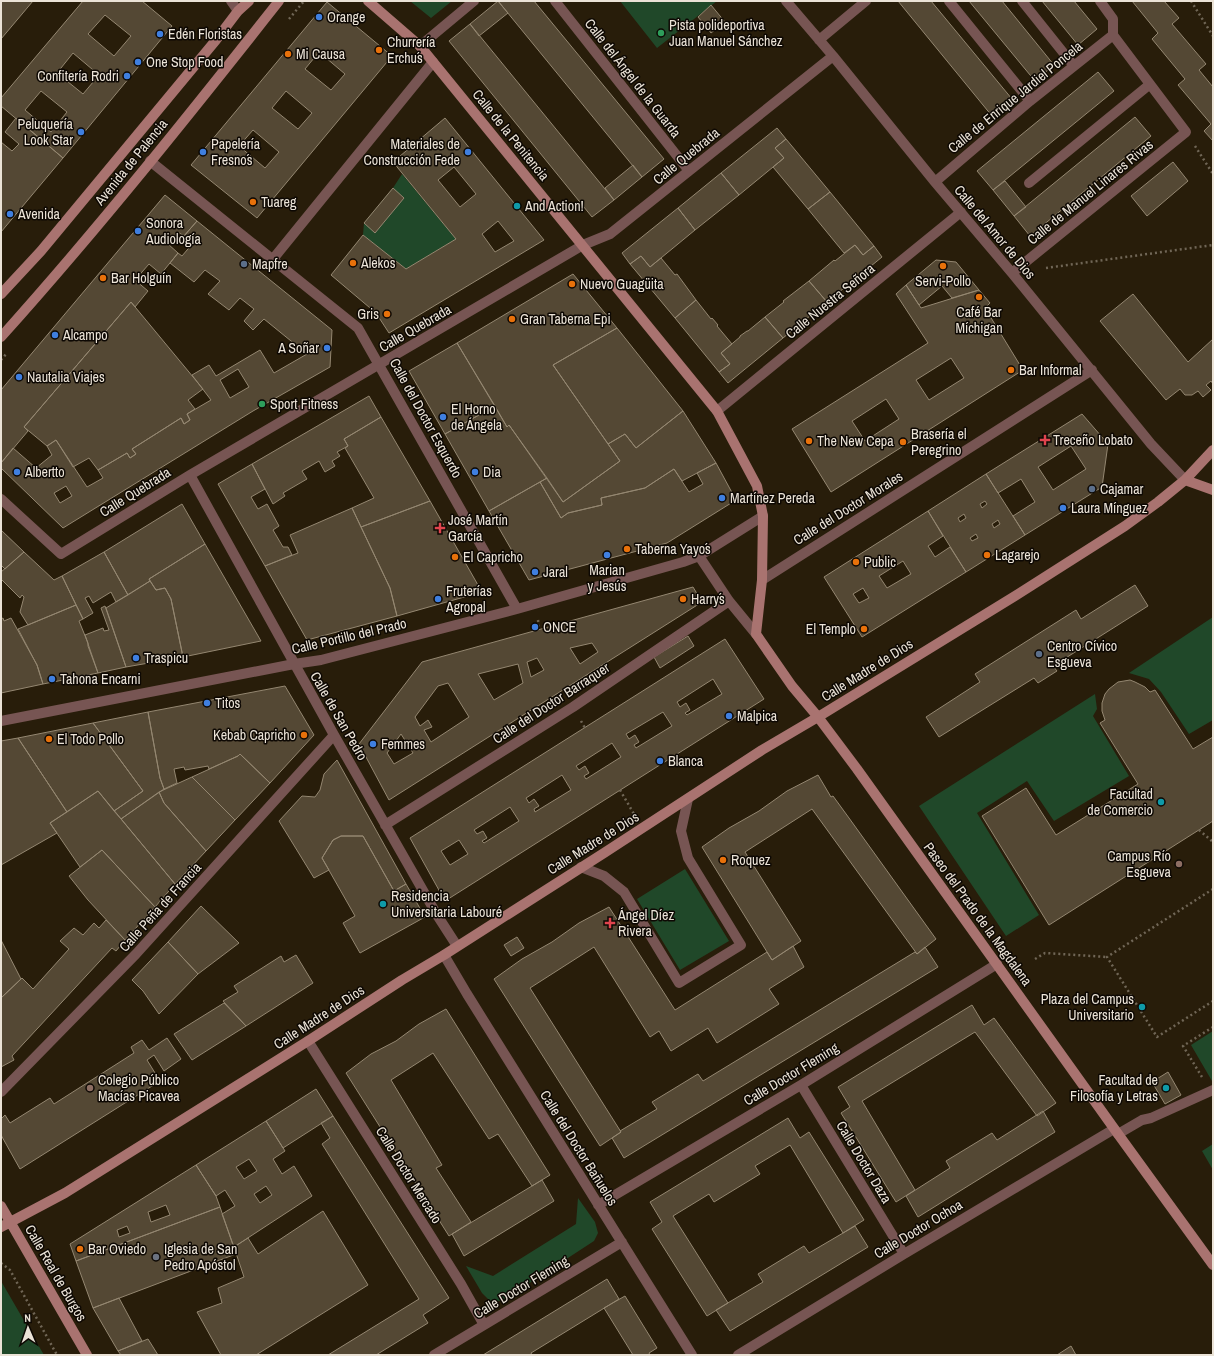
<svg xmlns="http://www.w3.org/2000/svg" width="1214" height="1356" font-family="'Archivo Narrow',sans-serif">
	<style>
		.green { fill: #204829 }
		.building { fill: #544834; stroke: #948771; fill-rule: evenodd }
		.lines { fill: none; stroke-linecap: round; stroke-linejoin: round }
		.path { stroke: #706656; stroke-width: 2.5; stroke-dasharray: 2 3; stroke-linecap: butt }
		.lane { stroke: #775553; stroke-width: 10 }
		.street { stroke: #775553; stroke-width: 10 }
		.secondary { stroke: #a97370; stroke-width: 10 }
		.shop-dot { fill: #3f7fe0; stroke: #0d0803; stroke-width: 1.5 }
		.leisure-dot { fill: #2e9e5b; stroke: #0d0803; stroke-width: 1.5 }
		.food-dot { fill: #e8710a; stroke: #0d0803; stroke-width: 1.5 }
		.culture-dot { fill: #0f9aa8; stroke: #0d0803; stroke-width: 1.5 }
		.service-dot { fill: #5c6f8a; stroke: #0d0803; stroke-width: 1.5 }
		.health-dot { fill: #e0444e; stroke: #0d0803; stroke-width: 1.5 }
		.education-dot { fill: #8d6e63; stroke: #0d0803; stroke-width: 1.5 }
		.worship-dot { fill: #6b7280; stroke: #0d0803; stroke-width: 1.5 }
		.labels { text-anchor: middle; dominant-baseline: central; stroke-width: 3; stroke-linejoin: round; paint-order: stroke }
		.poi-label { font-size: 14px; fill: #ebe3d7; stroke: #0d0803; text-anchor: start }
		.street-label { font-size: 14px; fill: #ebe3d7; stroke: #0d0803 }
	</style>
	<rect width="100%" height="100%" fill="#281d0a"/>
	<!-- green -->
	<path class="green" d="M410,1H452L431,18Z
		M620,1H717L657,48Z
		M402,174L456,239L406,269L363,235L364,223L393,188Z
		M1213,617V720L1189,734L1161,692L1149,679L1129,673Z
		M1095,694L1097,709L1093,716L1129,776L1054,821L1027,781L977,813L1039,915L1006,936L919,806Z
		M685,869L729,941L680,970L637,899Z
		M1213,1031V1080L1212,1081L1191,1045Z
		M1213,1144V1170L1202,1151Z
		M578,1198L595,1222L598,1233L594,1241L502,1301H490L482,1293L466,1266L493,1276L576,1224Z
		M1,1281L44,1355H1Z"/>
	<!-- building -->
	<path class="building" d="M1,1H33L1,39Z
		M83,1H142L172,26L63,158L1,106V98ZM105,15L131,36L114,56L88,34ZM73,53L99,75L83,94L57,73ZM41,91L67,112L51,132L25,110Z
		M498,1H534L664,159L642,177Z
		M498,1L508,13L479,36L470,24Z
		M898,1H931L1012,99L992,116Z
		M969,1H1002L1054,65L1035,81Z
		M1042,1H1074L1097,29L1078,45Z
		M1132,1H1164L1179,18L1172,24L1206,64L1199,70L1213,87V141L1204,131L1211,124L1178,85L1185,79L1152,39L1158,33Z
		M327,2L392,56L257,218L191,165ZM319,52L345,74L331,90L305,69ZM286,91L312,113L298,129L272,108ZM253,130L279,152L265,168L239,146Z
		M711,5L725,22L711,33L698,17Z
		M470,24L614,200L592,217L449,41Z
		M1098,72L1114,91L993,190L977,171Z
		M1135,117L1151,136L1030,236L1014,216Z
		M16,118L63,158L1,232V142L12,151L19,144L5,132Z
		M445,118L544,240L389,333L376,313L331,275L363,235L406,269L456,239L393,162ZM454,167L476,194L460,207L438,180ZM498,221L514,241L495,252L482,234Z
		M777,128L786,139L775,148L784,158L739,195L721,173Z
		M786,139L830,192L808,209L773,167L784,158L775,148Z
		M1173,162L1188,181L1147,216L1131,196Z
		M633,165L642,177L614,200L605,188Z
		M721,173L739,195L695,230L678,208Z
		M1005,181L1026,207L1014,216L993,190Z
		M393,188L404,198L375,233L364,223Z
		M830,192L874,246L863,255L855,245L844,253L808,209Z
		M165,195L197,221L184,236L178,232L168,244L178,253L161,274L149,264L135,280L148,291L135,307L131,302L24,427L28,431L1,463V390Z
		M678,208L695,230L650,267L641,256L630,264L622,253Z
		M197,221L332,330L330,367L253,411L63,528L1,468V463L13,448L36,468L52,455L47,446L56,440L87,487L103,478L98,470L127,453L130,458L136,454L132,449L181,418L184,424L190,420L187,414L211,400L192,375L209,365L216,376L260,350L274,373L307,354L264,319L253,330L244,321L254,309L240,298L229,310L208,294L220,281L205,270L194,282L170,263L178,253L182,256L193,243L184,236ZM238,369L249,387L230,398L220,380ZM66,486L72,496L60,503L54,493Z
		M855,245L863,255L874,246L882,257L827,302L809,281L834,260L835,261Z
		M641,256L650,267L661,258L675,275L677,274L696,300L675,318L630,264Z
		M936,260L956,262L979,290L952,298L942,286L919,305L906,285Z
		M573,274L617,328L553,365L620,461L563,502L509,425L507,427L457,343Z
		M809,281L827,302L783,338L765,317L784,302L783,301Z
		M906,285L921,308L979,290L990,303L985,308L1023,370L831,492L792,429L928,343L896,294ZM951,358L964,378L929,400L916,380ZM886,399L899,419L865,441L852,421Z
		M1133,294L1188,362L1213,339V384L1211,381L1206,385L1211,390L1203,397L1198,391L1192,395H1185L1180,389L1166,400L1100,321Z
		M696,300L711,319L712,318L718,325L717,326L732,344L721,353L730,364L719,372L675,318Z
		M131,302L203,389L188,400L195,409L187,414L190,420L184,424L181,418L132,449L136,454L130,458L127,453L98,470L89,458L73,467L56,440L47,446L24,427Z
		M765,317L783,338L728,383L719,372L730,364L721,353L740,337V336L747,331H748Z
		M617,328L683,411L636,448L625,434L608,444L553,365Z
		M457,343L495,406L445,434L409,371Z
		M369,396L381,417L344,439L348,446L337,452L340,456L332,461L335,466L325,472L319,461L302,471L307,479L283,493L285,496L273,504L252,464Z
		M495,406L507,427L509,425L547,478L489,511L445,434Z
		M683,411L716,463L682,481L674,469L645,488L601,498L602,505L568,513L561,518L540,482L547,478L563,502L620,461L608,444L625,434L636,448Z
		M1082,414L1108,444L1102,487L1025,535L1013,516L1035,502L1021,479L998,493L986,474ZM1071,446L1086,469L1053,490L1038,467Z
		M381,417L430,501L361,527L352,508L374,498L345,448L348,446L344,439Z
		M716,463L736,500L667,543L529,580L489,511L540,482L561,518L568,513L602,505L601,498L645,488L674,469L689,492L703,484L697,473Z
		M252,464L265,489L251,497L258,509L267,504L279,526L273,530L283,547H288L292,555L265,566L218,484Z
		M986,474L1025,535L966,572L928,511ZM985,501L987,504L982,508L980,504ZM964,514L966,518L960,522L958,518ZM998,520L1000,524L994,528L992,524ZM976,534L978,538L972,541L970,538Z
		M430,501L482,592L397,616L390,588L361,527Z
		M182,504L205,544L149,579L150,581L128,595L104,552Z
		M352,508L390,588L397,616L307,640L265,566L298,553L290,535Z
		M928,511L943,536L928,546L935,557L950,547L966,572L862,637L824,577ZM903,561L911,574L887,588L879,576ZM863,588L869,598L859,603L853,594Z
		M1,530L24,552L5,569L1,565Z
		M205,544L261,641L183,657L171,599L165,588L156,590L149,579Z
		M24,552L54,580L62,576L76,605L28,625L20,612L24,597L22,595L20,598L1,579V572Z
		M104,552L128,595L116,602L111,592L93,603L89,596L85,598L93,613L83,619L62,576Z
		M150,581L156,590L165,588L171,599L183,657L126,667L106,608Z
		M1135,585L1148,606L1053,666L1057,671L1038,683L1034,678L939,737L926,717L980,682L975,674L1076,610L1081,619Z
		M693,587L702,602L389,800L359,744L422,662ZM592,643L598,652L580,664L570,648ZM537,658L544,670L531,677L527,662ZM518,664L523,683L494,700L478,674ZM448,683L469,717L431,742L424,730L432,727L428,720L420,726L415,717L438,686ZM401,734L413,753L394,764L387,753Z
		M76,605L83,619L79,621L88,643V646L98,673L43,684L37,665L18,629Z
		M105,606L126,667L98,673L85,635L103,628L104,631L109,630L101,608Z
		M3,618L4,621L11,618L37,665L43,684L1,693V619Z
		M688,636L694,646L660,668L654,657Z
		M725,639L764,699L445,901L410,838ZM713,679L722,694L687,715L685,713L690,710L686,703L680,707L677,702ZM663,712L672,726L636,748L634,745L639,742L635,735L629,739L626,734ZM612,743L621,757L586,779L584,776L589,773L585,766L579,770L576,766ZM562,775L571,790L535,812L534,809L539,806L534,799L529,803L526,798ZM510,807L519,821L484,843L482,841L487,838L483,831L477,834L474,830ZM459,840L468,854L450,865L441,851Z
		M1130,680L1135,682L1145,687L1150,692L1155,690L1193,749L1213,737V821L1049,925L982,816L1026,788L1056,835L1138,784L1100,723L1105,720L1102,711V703L1105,694L1109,689L1118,682Z
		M285,686L314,735L270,783L240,754L238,756L209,769L208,766L185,770L184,767L174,769L177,783L164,789L160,778L148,712Z
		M148,712L160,778L164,789L121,819L114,811L143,791L93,723Z
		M93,723L143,791L114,811L98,791L67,812L18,738Z
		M18,738L67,812L50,823L57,833L1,865V741Z
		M240,754L270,783L235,820L192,777L238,756Z
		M337,760L406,884L394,891L363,836H341L333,840L322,858L329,870L314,878L279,821L302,796L315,797L320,790L324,774Z
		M818,775L831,797L833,796L849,818L936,939L917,954L812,809L745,852L801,941L772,960L702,847L729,828L759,811L787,791Z
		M192,777L235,820L206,851L164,803L159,792Z
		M98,791L175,884L155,907L102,850L80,867L50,823Z
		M159,792L164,803L206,851L175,884L121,819Z
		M341,836H363L394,891L406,884L425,917L360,953L343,923L355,916L322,858L333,840Z
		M102,850L155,907L125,940L88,900L69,876Z
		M201,906L239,943L198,974L168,942Z
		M609,907L675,1010L767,952L772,960L793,946L804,967L769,989L779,1004L717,1043L708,1028L671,1051L659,1031L650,1037L594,947L530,988L621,1132L600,1146L494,979L522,959L552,942L579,923Z
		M106,920L125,940L116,951L112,948L99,962L12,1056L14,1060L1,1067V998L22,978L33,989L69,949L60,941L74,928L83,935L94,923L99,928Z
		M517,937L524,948L511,956L504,945Z
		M1,940L21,979L1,998Z
		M168,942L198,974L159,1014L143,991L132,980Z
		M925,947L938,967L624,1158L612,1138L621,1132L620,1131L657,1109L652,1102L698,1074L703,1081L915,952L917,954Z
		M296,955L313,983L246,1026L223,1001L238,992L234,986L281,956L284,962Z
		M224,1003L246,1026L192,1060L174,1034Z
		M972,1005L984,1025L994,1018L1056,1103L1037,1116L975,1032L862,1101L915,1190L896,1202L841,1113L850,1107L838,1087Z
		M446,1009L550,1175L532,1186L498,1134L489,1139L433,1053L391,1080L442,1165L436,1168L471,1222L449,1236L346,1073L371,1054L396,1041L419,1024Z
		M167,1038L181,1059L164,1071L154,1055L147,1060L160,1081L20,1169L1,1135V1119L5,1115L10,1123L50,1098L54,1104L134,1053L131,1047L142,1040L149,1050Z
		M1168,1072L1181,1095L1165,1104L1152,1082Z
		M316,1089L333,1116L283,1148L266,1121Z
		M1043,1111L1055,1132L918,1217L906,1196L950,1168L946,1161L992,1133L997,1140Z
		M333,1116L449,1298L423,1315L428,1323L376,1355H328L419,1299L322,1144L330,1138L321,1123Z
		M788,1118L800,1138L809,1132L864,1220L843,1233L790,1145L755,1166L760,1174L714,1202L709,1194L673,1216L728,1303L707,1316L652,1229L662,1222L650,1202Z
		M266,1121L285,1151L273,1159L282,1174L294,1166L312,1196L234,1247L222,1214L235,1206L225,1190L216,1196L196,1165ZM249,1159L257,1171L244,1179L236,1167ZM266,1186L272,1195L260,1203L254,1194Z
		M196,1165L216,1196L220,1207L76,1261L70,1244ZM166,1205L170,1215L151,1222L148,1212ZM127,1226L130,1233L119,1237L117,1230Z
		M542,1180L554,1201L464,1256L452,1234Z
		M220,1207L236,1254L93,1308L76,1261Z
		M323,1211L368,1285L256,1355H221L197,1312L222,1303L218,1288L244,1277L234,1247L248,1238L258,1254Z
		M855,1226L868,1247L730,1331L716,1310L763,1282L758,1274L804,1246L809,1253Z
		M607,1279L619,1299L531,1353L532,1355H483Z
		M625,1296L657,1348L649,1353L650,1355H633L604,1308Z
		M119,1298L142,1341L118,1351L93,1308Z
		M148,1339L158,1355H121L118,1351Z
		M1071,1346L1076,1355H1057Z"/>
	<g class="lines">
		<!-- path -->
		<path class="path" d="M1191,1L1213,36
			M289,19L304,1
			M1195,146L1213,174
			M1046,268L1213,245
			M1,360L7,353
			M538,620L539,629
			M581,721L585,728
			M620,790L634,814
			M1199,830L1213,842
			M1213,889L1107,957L1157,1037L1213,1001
			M1035,959L1045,953L1107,957
			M1202,1077L1183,1046L1213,1027
			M1,1263L10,1270L57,1355"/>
		<!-- lane -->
		<path class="lane" d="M231,1L238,11"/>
		<!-- street -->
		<path class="street" d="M555,1L689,171
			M786,1L833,56L935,182L1012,273L1151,444L1185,480
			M949,1L1030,101
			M1022,1L1074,66
			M819,40L866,1
			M420,46L474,1
			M150,161L358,328L517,609
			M935,182L1030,101L1113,35
			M1029,183L1149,85
			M273,259L433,62
			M1012,273L1186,132L1113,35V19L1100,1
			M717,411L961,212
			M190,475L334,735L437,915L457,946
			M1,499L61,554L190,475L583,245L610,234L833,56
			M699,556L729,601L756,634
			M762,580L1092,370
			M1,721L294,664L321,660L517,609L683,562L699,556L763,516
			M385,825L573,707L729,601
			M581,867L604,876L624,892L679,983L741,945L688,858L681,831L688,799
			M444,955L467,994L692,1355
			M308,1041L461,1284L484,1325
			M801,1085L904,1254
			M1,1092L136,954L334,735
			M1118,1134L1142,1120L1151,1118L1213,1090
			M598,1205L801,1085L997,964
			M434,1355L622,1242
			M738,1355L904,1254L1114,1129"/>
		<!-- secondary -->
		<path class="secondary" d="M368,1L420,46L717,411L757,486L763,516L762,580L756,634L792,686L818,717L857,769L1118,1134L1213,1265
			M1,294L41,251L216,40L238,11L249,1
			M1,337C98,229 189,115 279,1
			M1185,480L1213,490
			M1,1206L87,1355
			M1,1227L65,1193L308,1041L402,980L444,955L604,853L762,750L818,717L1015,596L1125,526L1158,502L1185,480L1213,450"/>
	</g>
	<!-- markers -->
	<g class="shop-dot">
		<circle cx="319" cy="17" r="4"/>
		<circle cx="160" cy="34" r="4"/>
		<circle cx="138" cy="62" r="4"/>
		<circle cx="127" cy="76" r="4"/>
		<circle cx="81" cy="132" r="4"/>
		<circle cx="203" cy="152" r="4"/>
		<circle cx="468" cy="152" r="4"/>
		<circle cx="10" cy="214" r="4"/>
		<circle cx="138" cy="231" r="4"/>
		<circle cx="55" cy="335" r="4"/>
		<circle cx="327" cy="348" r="4"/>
		<circle cx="19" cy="377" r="4"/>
		<circle cx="443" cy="417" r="4"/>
		<circle cx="17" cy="472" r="4"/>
		<circle cx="475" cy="472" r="4"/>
		<circle cx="722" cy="498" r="4"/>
		<circle cx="1063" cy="508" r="4"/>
		<circle cx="607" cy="555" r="4"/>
		<circle cx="535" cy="572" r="4"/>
		<circle cx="438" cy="599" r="4"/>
		<circle cx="535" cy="627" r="4"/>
		<circle cx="136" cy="658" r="4"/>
		<circle cx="52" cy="679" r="4"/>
		<circle cx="207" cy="703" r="4"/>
		<circle cx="729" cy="716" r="4"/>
		<circle cx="373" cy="744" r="4"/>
		<circle cx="660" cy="761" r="4"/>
	</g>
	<g class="leisure-dot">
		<circle cx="661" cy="33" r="4"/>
		<circle cx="262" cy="404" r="4"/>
	</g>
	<g class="food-dot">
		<circle cx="379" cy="50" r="4"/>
		<circle cx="288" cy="54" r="4"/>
		<circle cx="253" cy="202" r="4"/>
		<circle cx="353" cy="263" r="4"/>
		<circle cx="943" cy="266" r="4"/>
		<circle cx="103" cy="278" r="4"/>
		<circle cx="572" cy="284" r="4"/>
		<circle cx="979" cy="297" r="4"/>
		<circle cx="387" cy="314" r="4"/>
		<circle cx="512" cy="319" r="4"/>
		<circle cx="1011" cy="370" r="4"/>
		<circle cx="809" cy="441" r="4"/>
		<circle cx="903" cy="442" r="4"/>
		<circle cx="627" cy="549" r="4"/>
		<circle cx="987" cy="555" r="4"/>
		<circle cx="455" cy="557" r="4"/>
		<circle cx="856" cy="562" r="4"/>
		<circle cx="683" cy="599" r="4"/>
		<circle cx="864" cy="629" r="4"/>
		<circle cx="304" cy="735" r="4"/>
		<circle cx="49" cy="739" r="4"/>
		<circle cx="723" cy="860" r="4"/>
		<circle cx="80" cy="1249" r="4"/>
	</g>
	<g class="culture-dot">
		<circle cx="517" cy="206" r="4"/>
		<circle cx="1161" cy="802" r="4"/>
		<circle cx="383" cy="904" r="4"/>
		<circle cx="1142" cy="1007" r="4"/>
		<circle cx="1166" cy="1088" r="4"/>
	</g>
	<g class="service-dot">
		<circle cx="244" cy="264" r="4"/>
		<circle cx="1092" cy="489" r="4"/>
		<circle cx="1039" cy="654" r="4"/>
	</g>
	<g class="health-dot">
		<path d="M1043 434h4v4h4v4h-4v4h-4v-4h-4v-4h4z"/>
		<path d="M438 522h4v4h4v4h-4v4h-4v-4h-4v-4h4z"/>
		<path d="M608 917h4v4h4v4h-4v4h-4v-4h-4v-4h4z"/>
	</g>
	<g class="education-dot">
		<circle cx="1179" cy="864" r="4"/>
		<circle cx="90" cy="1088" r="4"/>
	</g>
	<circle class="worship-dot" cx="156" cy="1257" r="4"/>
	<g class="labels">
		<!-- poi labels -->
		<g class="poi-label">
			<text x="327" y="17">Orange</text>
			<text x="669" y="25">Pista polideportiva<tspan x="669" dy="16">Juan Manuel Sánchez</tspan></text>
			<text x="168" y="34">Edén Floristas</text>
			<text x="387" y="42">Churrería<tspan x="387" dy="16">Erchu´s</tspan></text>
			<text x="296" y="54">Mi Causa</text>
			<text x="146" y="62">One Stop Food</text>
			<text x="119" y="76" text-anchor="end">Confitería Rodri</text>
			<text x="73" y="124" text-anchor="end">Peluquería<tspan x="73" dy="16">Look Star</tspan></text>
			<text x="211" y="144">Papelería<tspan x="211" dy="16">Fresno´s</tspan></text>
			<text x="460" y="144" text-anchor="end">Materiales de<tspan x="460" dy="16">Construcción Fede</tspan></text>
			<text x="261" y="202">Tuareg</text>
			<text x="525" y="206">And Action!</text>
			<text x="18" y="214">Avenida</text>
			<text x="146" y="223">Sonora<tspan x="146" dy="16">Audiología</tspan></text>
			<text x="361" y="263">Alekos</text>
			<text x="252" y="264">Mapfre</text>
			<text x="111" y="278">Bar Holguín</text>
			<text x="943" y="281" text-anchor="middle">Servi-Pollo</text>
			<text x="580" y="284">Nuevo Guagüita</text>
			<text x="979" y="312" text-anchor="middle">Café Bar<tspan x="979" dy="16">Míchigan</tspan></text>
			<text x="379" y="314" text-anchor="end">Gris</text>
			<text x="520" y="319">Gran Taberna Epi</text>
			<text x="63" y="335">Alcampo</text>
			<text x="319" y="348" text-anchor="end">A Soñar</text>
			<text x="1019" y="370">Bar Informal</text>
			<text x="27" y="377">Nautalia Viajes</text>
			<text x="270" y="404">Sport Fitness</text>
			<text x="451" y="409">El Horno<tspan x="451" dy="16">de Ángela</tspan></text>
			<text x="911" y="434">Brasería el<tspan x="911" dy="16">Peregrino</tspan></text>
			<text x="1053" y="440">Treceño Lobato</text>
			<text x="817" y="441">The New Cepa</text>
			<text x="25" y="472">Albertto</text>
			<text x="483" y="472">Dia</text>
			<text x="1100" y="489">Cajamar</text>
			<text x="730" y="498">Martínez Pereda</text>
			<text x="1071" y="508">Laura Mínguez</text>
			<text x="448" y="520">José Martín<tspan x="448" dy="16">García</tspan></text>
			<text x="635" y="549">Taberna Yayo´s</text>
			<text x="995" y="555">Lagarejo</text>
			<text x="463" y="557">El Capricho</text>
			<text x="864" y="562">Public</text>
			<text x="607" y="570" text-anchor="middle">Marian<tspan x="607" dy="16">y Jesús</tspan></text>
			<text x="543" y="572">Jaral</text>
			<text x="446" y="591">Fruterías<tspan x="446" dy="16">Agropal</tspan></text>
			<text x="691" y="599">Harry´s</text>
			<text x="543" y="627">ONCE</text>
			<text x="856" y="629" text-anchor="end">El Templo</text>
			<text x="1047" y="646">Centro Cívico<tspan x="1047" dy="16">Esgueva</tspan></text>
			<text x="144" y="658">Traspicu</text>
			<text x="60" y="679">Tahona Encarni</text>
			<text x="215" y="703">Titos</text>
			<text x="737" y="716">Malpica</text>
			<text x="296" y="735" text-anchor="end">Kebab Capricho</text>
			<text x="57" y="739">El Todo Pollo</text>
			<text x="381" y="744">Femmes</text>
			<text x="668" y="761">Blanca</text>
			<text x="1153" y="794" text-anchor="end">Facultad<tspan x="1153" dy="16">de Comercio</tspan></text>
			<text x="1171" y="856" text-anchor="end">Campus Río<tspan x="1171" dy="16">Esgueva</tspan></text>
			<text x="731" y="860">Roquez</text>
			<text x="391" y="896">Residencia<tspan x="391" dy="16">Universitaria Labouré</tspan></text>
			<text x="618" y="915">Ángel Díez<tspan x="618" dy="16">Rivera</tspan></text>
			<text x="1134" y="999" text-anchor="end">Plaza del Campus<tspan x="1134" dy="16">Universitario</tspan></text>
			<text x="98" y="1080">Colegio Público<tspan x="98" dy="16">Macías Picavea</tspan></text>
			<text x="1158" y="1080" text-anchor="end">Facultad de<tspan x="1158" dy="16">Filosofía y Letras</tspan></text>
			<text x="88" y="1249">Bar Oviedo</text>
			<text x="164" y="1249">Iglesia de San<tspan x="164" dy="16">Pedro Apóstol</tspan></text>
		</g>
		<!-- street labels -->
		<g class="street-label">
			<text transform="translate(633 78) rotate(52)">Calle del Ángel de la Guarda</text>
			<text transform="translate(1015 97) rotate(-39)">Calle de Enrique Jardiel Poncela</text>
			<text transform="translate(511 135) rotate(51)">Calle de la Penitencia</text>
			<text transform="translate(686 156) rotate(-39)">Calle Quebrada</text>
			<text transform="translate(131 162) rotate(-51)">Avenida de Palencia</text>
			<text transform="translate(1090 192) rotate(-39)">Calle de Manuel Linares Rivas</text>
			<text transform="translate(995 232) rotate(50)">Calle del Amor de Dios</text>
			<text transform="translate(830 301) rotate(-39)">Calle Nuestra Señora</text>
			<text transform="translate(415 328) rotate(-30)">Calle Quebrada</text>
			<text transform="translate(426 418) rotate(61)">Calle del Doctor Esquerdo</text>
			<text transform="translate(135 492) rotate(-32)">Calle Quebrada</text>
			<text transform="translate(848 508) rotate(-32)">Calle del Doctor Morales</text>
			<text transform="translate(349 636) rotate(-13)">Calle Portillo del Prado</text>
			<text transform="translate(867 670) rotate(-32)">Calle Madre de Dios</text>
			<text transform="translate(551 703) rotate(-33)">Calle del Doctor Barraquer</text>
			<text transform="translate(339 716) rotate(60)">Calle de San Pedro</text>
			<text transform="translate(593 843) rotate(-32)">Calle Madre de Dios</text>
			<text transform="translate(160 907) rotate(-48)">Calle Peña de Francia</text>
			<text transform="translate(978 914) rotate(54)">Paseo del Prado de la Magdalena</text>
			<text transform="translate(319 1017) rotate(-33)">Calle Madre de Dios</text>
			<text transform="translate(791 1074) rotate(-31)">Calle Doctor Fleming</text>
			<text transform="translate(579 1148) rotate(58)">Calle del Doctor Bañuelos</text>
			<text transform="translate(864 1162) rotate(59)">Calle Doctor Daza</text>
			<text transform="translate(409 1175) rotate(58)">Calle Doctor Mercado</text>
			<text transform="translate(918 1229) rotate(-31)">Calle Doctor Ochoa</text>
			<text transform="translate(56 1273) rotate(60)">Calle Real de Burgos</text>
			<text transform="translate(521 1287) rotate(-31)">Calle Doctor Fleming</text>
		</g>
	</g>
	<!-- border -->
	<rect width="1214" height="1356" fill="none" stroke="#ebe3d7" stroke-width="4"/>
	<!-- north arrow -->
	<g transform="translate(28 1328) rotate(358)" stroke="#0d0803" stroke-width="3" paint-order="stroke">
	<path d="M0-3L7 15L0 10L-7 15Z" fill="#ebe3d7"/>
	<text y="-6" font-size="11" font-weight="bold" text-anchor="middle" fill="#ebe3d7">N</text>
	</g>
</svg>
